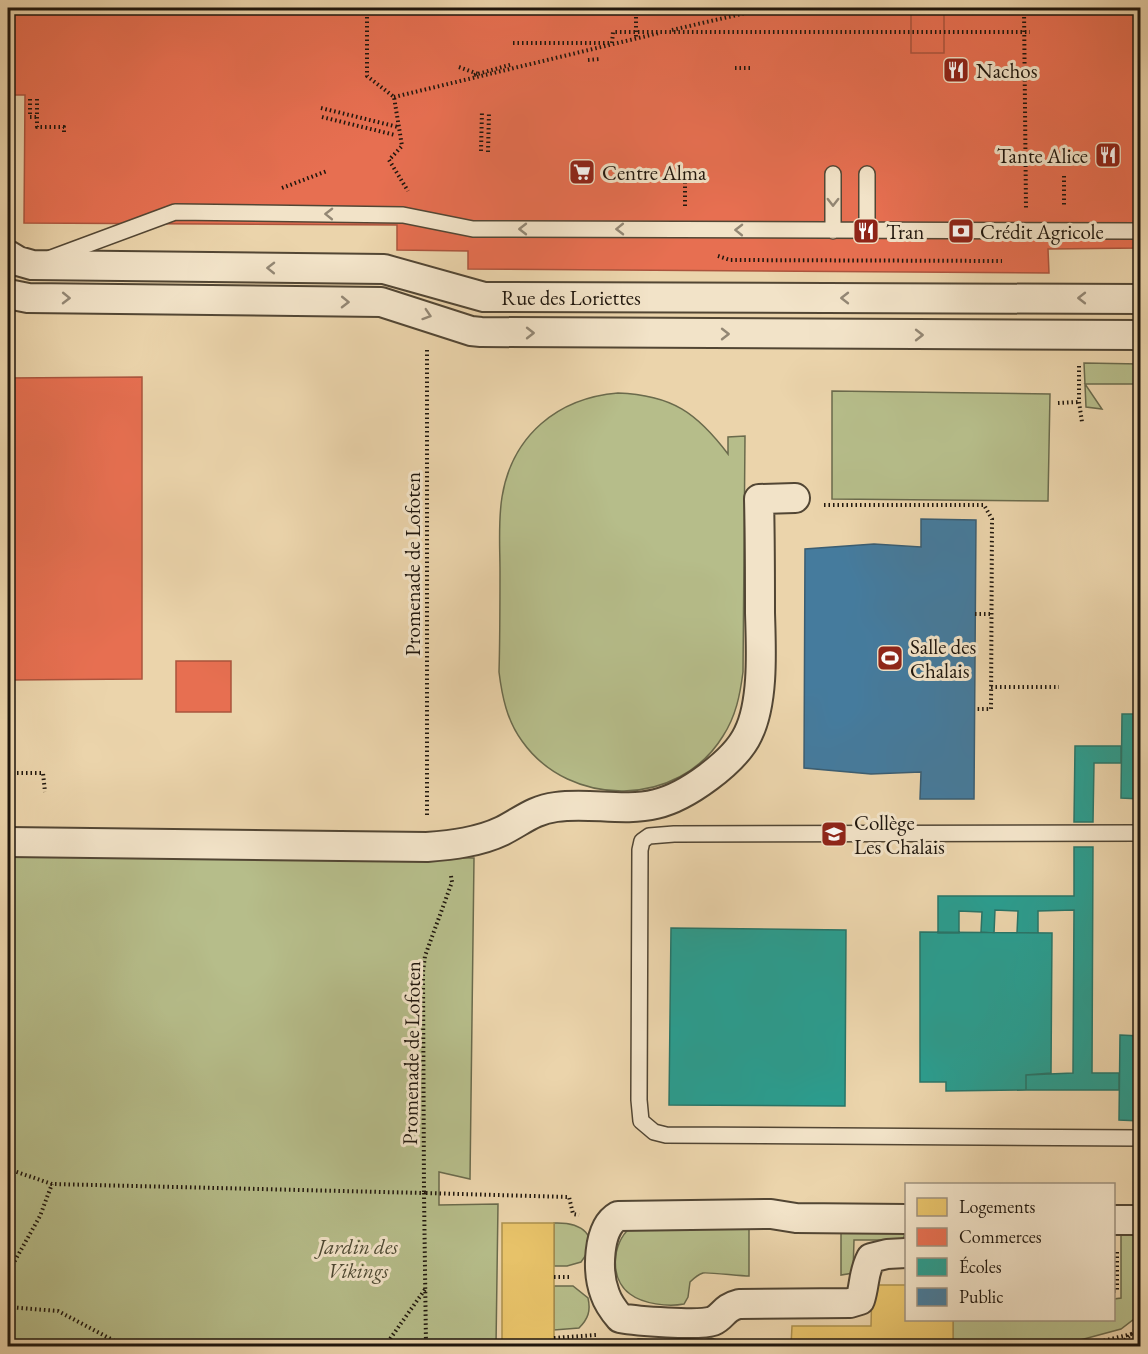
<svg xmlns="http://www.w3.org/2000/svg" width="1148" height="1354" font-family="'EB Garamond',serif">
	<style>
		.green { fill: #b6bd8a; stroke: #6a6a4c; stroke-width: 1.5 }
		.homes { fill: #e9c46a; stroke: #ac904e; stroke-width: 1.5 }
		.shops { fill: #e76f51; stroke: #ab543d; stroke-width: 1.5 }
		.schools { fill: #2a9d8f; stroke: #277468; stroke-width: 1.5 }
		.public { fill: #457b9d; stroke: #3a5d72; stroke-width: 1.5 }
		.lines { fill: none; stroke-linecap: round; stroke-linejoin: round }
		.lane-casing { stroke: #524634; stroke-width: 18 }
		.street-casing { stroke: #524634; stroke-width: 32 }
		.path { stroke: #1f160d; stroke-width: 4; stroke-dasharray: 1.5 3; stroke-linecap: butt }
		.lane { stroke: #f2e3c8; stroke-width: 15 }
		.street { stroke: #f2e3c8; stroke-width: 28 }
		.oneway { stroke: #938774 }
		.labels { text-anchor: middle; dominant-baseline: central; stroke-width: 6; stroke-linejoin: round; paint-order: stroke }
		.poi-label { font-size: 21px; fill: #1f160d; stroke: #f2e3c8; text-anchor: start }
		.street-label { font-size: 21px; fill: #1f160d; stroke: #f2e3c8 }
		.park-label { font-size: 21px; font-style: italic; fill: #4c4832; stroke: #f2e3c8 }
	</style>
	<rect width="100%" height="100%" fill="#ebd4ab"/>
	<filter id="stains"><feTurbulence type="fractalNoise" baseFrequency=".00333" numOctaves="4"/><feColorMatrix values="0 0 0 0 .2 0 0 0 0 .09 0 0 0 0 .02 0 0 0 .5 -.17"/></filter>
	<radialGradient id="worn" r=".72"><stop offset=".6" stop-color="#630" stop-opacity="0"/><stop offset="1" stop-color="#630" stop-opacity=".3"/></radialGradient>
	<!-- green -->
	<path class="green" d="M1084,363L1140,364V384H1085L1102,409L1086,407Z
		M832,391L1050,394L1048,501L832,499Z
		M618,393C672,395 697,413 728,454V437L745,436L743,672C740,695 736,716 723,736C679,808 570,809 522,741C507,721 502,696 499,672C500,638 500,605 500,571C500,547 498,521 502,497C512,436 557,398 618,393Z
		M8,853L474,858L470,1179L439,1172V1205L498,1204L496,1346H8Z
		M554,1223C581,1222 602,1235 581,1262L567,1266H554Z
		M749,1223V1276C740,1276 708,1272 703,1273C697,1275 694,1278 690,1282L688,1297L684,1304C668,1307 643,1304 630,1294C609,1279 612,1243 630,1228Z
		M841,1226L905,1233L903,1240H854L853,1273L841,1275Z
		M1121,1230L1140,1232V1300L1134,1319L1121,1329L1058,1346H873V1341L953,1340V1320H1114V1299L1121,1298Z
		M554,1286H573L588,1298C591,1311 588,1319 579,1328L554,1330Z
		M711,1338L717,1340L728,1346H693L697,1342Z
		M638,1339L653,1340L662,1346H628Z"/>
	<!-- homes -->
	<path class="homes" d="M502,1223H554V1346H502Z
		M872,1285H906V1320H953V1341H873V1346H791L792,1326H871Z"/>
	<!-- shops -->
	<path class="shops" d="M8,8H1140V248L1048,249L1049,273L468,269V251L397,250V225L24,223L25,95H8Z
		M911,8H944V53H911Z
		M142,377V679L8,680V378Z
		M176,661H231V712H176Z"/>
	<!-- schools -->
	<path class="schools" d="M1122,714H1140V799L1121,798Z
		M1075,746H1121V763H1094L1093,822H1074Z
		M1074,847H1093L1092,1073H1119V1090H1026V1075L1073,1073L1074,910L1038,911V933H1017L1018,911L995,910L994,933L981,932L982,912L959,911V933H938V896H1074Z
		M671,928L846,930L845,1106L669,1105Z
		M920,932L1052,933L1051,1073L1026,1075V1090L946,1091V1082H920Z
		M1120,1035L1140,1036V1121L1119,1120Z"/>
	<!-- public -->
	<path class="public" d="M921,519L976,520L974,799H920L921,772L871,774L804,768L805,549L874,544L921,547Z"/>
	<g class="lines">
		<defs>
			<path id="lane" d="M833,231V174
				M867,231V174
				M51,258L175,212L403,215L473,229L1140,231
				M1140,833L674,834L649,836L642,841L640,850L639,1100L641,1121L654,1132L666,1135L1140,1138"/>
			<path id="street" d="M8,255L18,261L32,265L384,269L484,297L1140,299
				M8,294L28,298L381,302L471,331L481,332L1140,335
				M8,842L427,847C452,845 479,842 502,831C522,821 533,810 556,807C589,802 623,812 656,804C686,797 735,762 748,734C764,702 761,648 760,613C760,575 760,537 759,499L795,498
				M906,1219L796,1218L771,1214L618,1216C597,1228 597,1273 605,1294C608,1303 614,1311 620,1318C636,1321 699,1326 713,1321C724,1316 723,1308 739,1304L850,1303L860,1300C865,1285 863,1273 871,1258L887,1254L906,1253
				M1114,1220H1140"/>
		</defs>
		<!-- lane casing -->
		<use href="#lane" class="lane-casing"/>
		<!-- street casing -->
		<use href="#street" class="street-casing"/>
		<!-- path -->
		<path class="path" d="M367,8V76L394,97L402,146L389,160L408,191
			M636,8V39
			M1024,8L1026,208
			M672,30L767,8
			M513,43H612L613,32H1030
			M588,60L600,59
			M459,67L478,74
			M735,68H752
			M474,75L513,64
			M394,97L659,33
			M30,99V117H37
			M37,99V127H64V134
			M321,108L398,127
			M322,117L395,135
			M481,151L482,111
			M488,152L489,112
			M685,173V206
			M1064,176V205H1066
			M282,188L327,171
			M718,256L730,260L1002,261
			M427,350V816
			M1079,366V402L1082,422
			M1058,403L1079,402
			M824,505H984L992,519L991,709H977
			M975,614H991
			M991,687H1059
			M8,773H43L45,792
			M451,876L452,882L425,956L423,972L424,1193L569,1197L573,1214L579,1215
			M8,1169L52,1184L424,1193L426,1346
			M8,1273L40,1216L52,1184
			M554,1277H571
			M1114,1291H1117V1251
			M8,1307L58,1311L124,1346
			M554,1338L596,1335
			M385,1346L426,1288
			M1082,1346L1140,1332
			M1118,1346L1134,1332L1140,1317"/>
		<!-- lane -->
		<use href="#lane" class="lane"/>
		<!-- street -->
		<use href="#street" class="street"/>
	</g>
	<!-- one-way arrows -->
	<defs><path id="oneway-chevron" d="M-2-3.5L2.5 0L-2 3.5" fill="none" stroke-width="1.6" stroke-linecap="round" stroke-linejoin="round" transform="scale(1.5)"/></defs>
	<g class="oneway">
		<use href="#oneway-chevron" transform="translate(833 202) rotate(90)"/>
		<use href="#oneway-chevron" transform="translate(329 214) rotate(-179)"/>
		<use href="#oneway-chevron" transform="translate(523 229) rotate(-180)"/>
		<use href="#oneway-chevron" transform="translate(620 229) rotate(179)"/>
		<use href="#oneway-chevron" transform="translate(739 230) rotate(-179)"/>
		<use href="#oneway-chevron" transform="translate(271 268) rotate(-179)"/>
		<use href="#oneway-chevron" transform="translate(66 298) rotate(1)"/>
		<use href="#oneway-chevron" transform="translate(845 298) rotate(-180)"/>
		<use href="#oneway-chevron" transform="translate(1082 298) rotate(-180)"/>
		<use href="#oneway-chevron" transform="translate(345 302) rotate(1)"/>
		<use href="#oneway-chevron" transform="translate(427 315) rotate(18)"/>
		<use href="#oneway-chevron" transform="translate(530 333)"/>
		<use href="#oneway-chevron" transform="translate(725 334)"/>
		<use href="#oneway-chevron" transform="translate(919 335)"/>
	</g>
	<!-- icons -->
	<defs>
		<symbol id="restaurant-square" viewBox="-11 -11 22 22"><rect x="-9" y="-9" width="18" height="18" rx="4" fill="#8f2418" stroke="#f2e3c8"/><path d="M-5-6h1v4h1v-4h1v4h1v-4h1v5L-1.5 .5V6h-2V.5L-5-1ZM5-6V6H3V1.5H1.5Q1.5-4 5-6Z" fill="#fff"/></symbol>
		<symbol id="supermarket-square" viewBox="-11 -11 22 22"><rect x="-9" y="-9" width="18" height="18" rx="4" fill="#8f2418" stroke="#f2e3c8"/><path d="M-6-5.5h2.5l.6 2H6L4.5 2H-2.5L-4.4-4H-6ZM-1.5 3.2a1.3 1.3 0 1 0 .1 0ZM3 3.2a1.3 1.3 0 1 0 .1 0Z" fill="#fff"/></symbol>
		<symbol id="bank-square" viewBox="-11 -11 22 22"><rect x="-9" y="-9" width="18" height="18" rx="4" fill="#8f2418" stroke="#f2e3c8"/><path d="M-6-4H6V4H-6ZM0-2.3a2.3 2.3 0 1 0 0 4.6a2.3 2.3 0 1 0 0-4.6Z" fill="#fff"/></symbol>
		<symbol id="stadium-square" viewBox="-11 -11 22 22"><rect x="-9" y="-9" width="18" height="18" rx="4" fill="#8f2418" stroke="#f2e3c8"/><path d="M0-5a6.5 5 0 1 0 0 10a6.5 5 0 1 0 0-10ZM-3.5-1.8h7v3.6h-7Z" fill="#fff"/></symbol>
		<symbol id="school-square" viewBox="-11 -11 22 22"><rect x="-9" y="-9" width="18" height="18" rx="4" fill="#8f2418" stroke="#f2e3c8"/><path d="M0-5L7-2L0 1L-7-2ZM-4 1L0 2.5L4 1V4Q0 6-4 4Z" fill="#fff"/></symbol>
	</defs>
	<g fill-rule="evenodd">
		<use href="#restaurant-square" x="941" y="55" width="30" height="30"/>
		<use href="#restaurant-square" x="1093" y="140" width="30" height="30"/>
		<use href="#supermarket-square" x="567" y="157" width="30" height="30"/>
		<use href="#restaurant-square" x="851" y="216" width="30" height="30"/>
		<use href="#bank-square" x="946" y="216" width="30" height="30"/>
		<use href="#stadium-square" x="875" y="643" width="30" height="30"/>
		<use href="#school-square" x="819" y="819" width="30" height="30"/>
	</g>
	<g class="labels">
		<!-- poi labels -->
		<g class="poi-label">
			<text x="976" y="70">Nachos</text>
			<text x="1088" y="155" text-anchor="end">Tante Alice</text>
			<text x="602" y="172">Centre Alma</text>
			<text x="886" y="231">Tran</text>
			<text x="980" y="231">Crédit Agricole</text>
			<text x="910" y="646">Salle des<tspan x="910" dy="24">Chalais</tspan></text>
			<text x="854" y="822">Collège<tspan x="854" dy="24">Les Chalais</tspan></text>
		</g>
		<!-- street labels -->
		<g class="street-label">
			<text x="571" y="297">Rue des Loriettes</text>
			<text transform="translate(412 564) rotate(-90)">Promenade de Lofoten</text>
			<text transform="translate(411 1053) rotate(-89)">Promenade de Lofoten</text>
		</g>
		<!-- park labels -->
		<g class="park-label">
			<text x="358" y="1246">Jardin des<tspan x="358" dy="24">Vikings</tspan></text>
		</g>
	</g>
	<!-- margin -->
	<rect width="1148" height="1354" fill="none" stroke="#ebd4ab" stroke-width="30"/>
	<rect x="9" y="9" width="1130" height="1336" fill="none" stroke="#1f160d" stroke-width="3"/>
	<rect x="15" y="15" width="1118" height="1324" fill="none" stroke="#1f160d" stroke-width="1.5"/>
	<!-- legend -->
	<rect x="905" y="1183" width="210" height="138" fill="#f2e3c8" stroke="#9e917d" stroke-width="1.5"/>
	<rect x="917" y="1198" width="30" height="18" fill="#e9c46a" stroke="#9e917d" stroke-width="1.5"/>
	<text x="959" y="1213" font-size="18" fill="#1f160d">Logements</text>
	<rect x="917" y="1228" width="30" height="18" fill="#e76f51" stroke="#9e917d" stroke-width="1.5"/>
	<text x="959" y="1243" font-size="18" fill="#1f160d">Commerces</text>
	<rect x="917" y="1258" width="30" height="18" fill="#2a9d8f" stroke="#9e917d" stroke-width="1.5"/>
	<text x="959" y="1273" font-size="18" fill="#1f160d">Écoles</text>
	<rect x="917" y="1288" width="30" height="18" fill="#457b9d" stroke="#9e917d" stroke-width="1.5"/>
	<text x="959" y="1303" font-size="18" fill="#1f160d">Public</text>
	<rect width="100%" height="100%" filter="url(#stains)"/>
	<rect width="100%" height="100%" fill="url(#worn)"/>
</svg>
